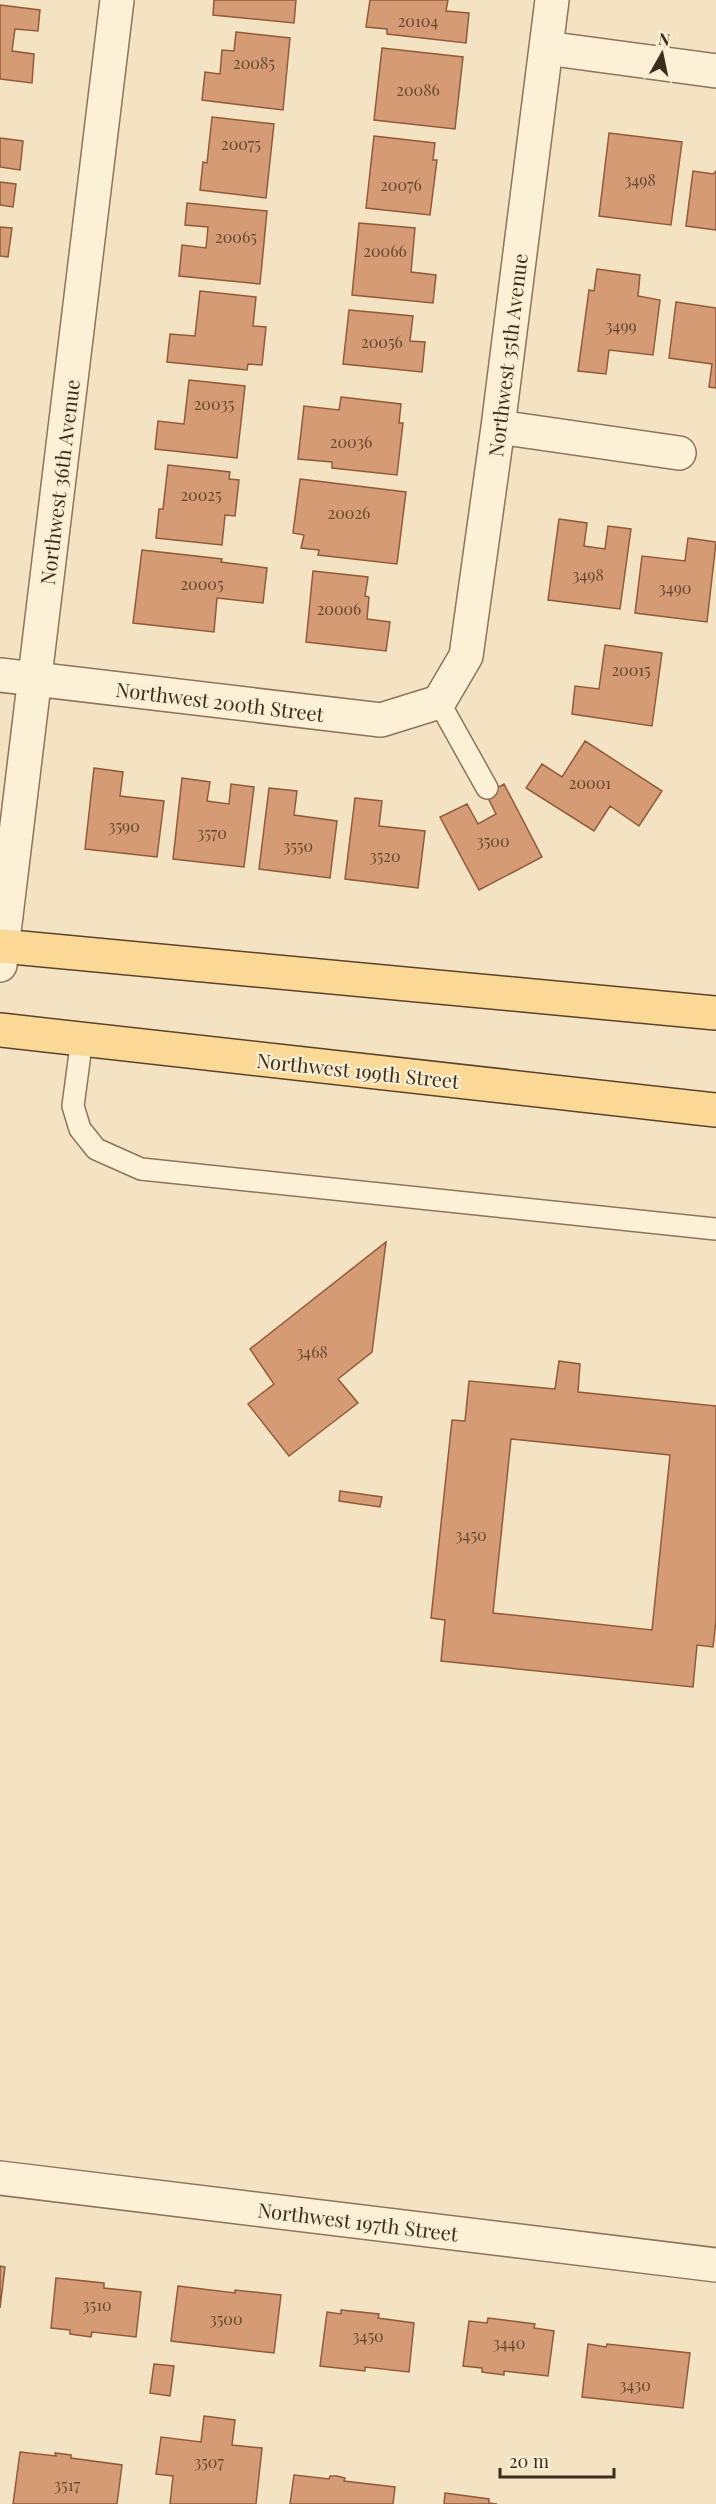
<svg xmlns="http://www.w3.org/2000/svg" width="716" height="2504" font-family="'Playfair Display',serif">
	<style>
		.building { fill: #d59b74; stroke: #915b3a; stroke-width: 1.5; fill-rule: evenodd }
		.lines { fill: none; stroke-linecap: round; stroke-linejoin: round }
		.lane-casing { stroke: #8f7457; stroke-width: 24 }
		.street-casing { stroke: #8f7457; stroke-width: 36 }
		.primary-casing { stroke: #5c412b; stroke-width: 36 }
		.lane { stroke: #fcf0d6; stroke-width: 21 }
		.street { stroke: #fcf0d6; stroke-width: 33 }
		.primary { stroke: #fad996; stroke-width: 33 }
		.labels { text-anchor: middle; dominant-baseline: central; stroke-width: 4.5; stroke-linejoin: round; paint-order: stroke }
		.number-label { font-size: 16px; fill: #634832 }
		.street-label { font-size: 20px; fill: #3d2c1c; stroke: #f9edd2 }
	</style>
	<rect width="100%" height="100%" fill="#f3e3c2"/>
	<!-- building -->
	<path class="building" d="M214,0H296L294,23L213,15Z
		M370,0H448L446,11L469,13L466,43L387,34V29L366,27Z
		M0,5L40,10L38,31L15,29L12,51L34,54L32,83L0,79Z
		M236,32L290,38L283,110L202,100L205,72L220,74L222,50L234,51Z
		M382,48L463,57L455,129L374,120Z
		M212,117L274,124L266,198L200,190L203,162L207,163Z
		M609,133L682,142L671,225L599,216Z
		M374,136L435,143L433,160H437L430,215L366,208Z
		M0,138L23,141L20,170L0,167Z
		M693,171L713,174L716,171V230L686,226Z
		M0,182L16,184L13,207L0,205Z
		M187,203L267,211L260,284L179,276L182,245L206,248L208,227L185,225Z
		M359,223L415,228L411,272L436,275L433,303L352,295Z
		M0,227L12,228L8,257L0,256Z
		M597,269L640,275L638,296L660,300L653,355L609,350L606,374L578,371L589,290L594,291Z
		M200,291L256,297L253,326L266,327L262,365L248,364L247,370L167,362L170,334L195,336Z
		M676,302L716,308V388L709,387L712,364L669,358Z
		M349,310L413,316L410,341L425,342L422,372L343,364Z
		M189,380L245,386L237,458L155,449L158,421L184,424Z
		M341,397L401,404L399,423H403L397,475L332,468V462L298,459L304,406L339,410Z
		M168,465L230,472L229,479L239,480L235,516L225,515L222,545L156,538L159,509H163Z
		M300,479L406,492L397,564L318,555L319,550L301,548L304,535L293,533Z
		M559,519L587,523L584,546L605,549L608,526L631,529L620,609L548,600Z
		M688,538L716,542L707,622L635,613L642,556L685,561Z
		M142,550L222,559L221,562L267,568L263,603L217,598L214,632L133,623Z
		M313,571L368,577L365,596L369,597L367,619L390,622L386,651L306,642Z
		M605,645L662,653L652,726L572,714L575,686L599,689Z
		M585,741L662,791L639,826L610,806L594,831L526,788L542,764L562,777Z
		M94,768L123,772L120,796L164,801L157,857L85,849Z
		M182,778L210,782L207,801L229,804L231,784L254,787L244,867L173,859Z
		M504,784L542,857L479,890L440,817L467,804L478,824L496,814L486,794Z
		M269,788L297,791L294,815L337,821L330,878L259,869Z
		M355,798L382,801L379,826L425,831L418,888L345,879Z
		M386,1242L372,1352L338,1379L358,1403L289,1456L248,1404L274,1384L250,1349Z
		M559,1361L580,1364L578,1392L716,1406V1620L713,1647L697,1645L693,1687L441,1661L445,1620L431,1618L452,1420L465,1421L469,1381L555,1389ZM511,1439L670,1455L652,1630L493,1613Z
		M340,1491L382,1497L380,1507L339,1501Z
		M0,2266L5,2267L0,2308Z
		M56,2278L104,2283V2288L141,2292L136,2337L92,2332L91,2337L70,2334V2330L51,2328Z
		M178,2286L235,2293V2290L281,2295L274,2353L171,2341Z
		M341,2310L379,2314L378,2318L414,2323L409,2372L365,2367V2371L320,2366L327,2312L341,2314Z
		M488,2318L535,2324L534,2328L554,2331L548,2376L504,2371V2375L482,2372V2368L463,2366L469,2321L487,2323Z
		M588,2344L606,2347L607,2344L690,2353L683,2408L582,2397Z
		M154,2364L174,2366L170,2396L150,2393Z
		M204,2416L235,2420L232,2445L262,2448L256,2504H170L173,2476L156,2474L161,2437L201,2442Z
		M20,2452L56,2456L55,2453L71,2455V2458L122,2465L117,2504H13Z
		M294,2475L329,2479L330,2476H337L345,2478L344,2481L395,2487L393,2504H290Z
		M445,2493L489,2499V2503L497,2504H444Z"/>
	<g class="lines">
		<defs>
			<path id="lane" d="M439,702L487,788
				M82,1038L73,1106L80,1129L96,1149L141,1169L716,1229"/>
			<path id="street" d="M546,48L716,71
				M498,427L679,453
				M0,675L381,720L439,702L466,656L498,427L552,0
				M0,965L117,0
				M0,2178L716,2265"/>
			<path id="primary" d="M0,946L716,1013
				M0,1030L716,1110"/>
		</defs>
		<!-- lane casing -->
		<use href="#lane" class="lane-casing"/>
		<!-- street casing -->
		<use href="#street" class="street-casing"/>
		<!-- primary casing -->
		<use href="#primary" class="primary-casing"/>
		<!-- lane -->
		<use href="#lane" class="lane"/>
		<!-- street -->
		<use href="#street" class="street"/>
		<!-- primary -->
		<use href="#primary" class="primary"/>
	</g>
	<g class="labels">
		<!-- number labels -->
		<g class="number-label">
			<text x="418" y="20">20104</text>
			<text x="254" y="62">20085</text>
			<text x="418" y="89">20086</text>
			<text x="241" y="143">20075</text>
			<text x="640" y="179">3498</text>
			<text x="401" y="184">20076</text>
			<text x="236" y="236">20065</text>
			<text x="385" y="250">20066</text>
			<text x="621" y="325">3499</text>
			<text x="382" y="341">20056</text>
			<text x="214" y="403">20035</text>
			<text x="351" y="441">20036</text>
			<text x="201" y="494">20025</text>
			<text x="349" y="512">20026</text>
			<text x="588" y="574">3498</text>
			<text x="202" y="583">20005</text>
			<text x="675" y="587">3490</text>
			<text x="339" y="608">20006</text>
			<text x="631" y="669">20015</text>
			<text x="590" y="782">20001</text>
			<text x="124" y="825">3590</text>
			<text x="212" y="832">3570</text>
			<text x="493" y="840">3500</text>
			<text x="298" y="845">3550</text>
			<text x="385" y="855">3520</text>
			<text x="312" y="1351">3468</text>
			<text x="471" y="1534">3450</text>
			<text x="97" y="2304">3510</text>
			<text x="226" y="2318">3500</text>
			<text x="368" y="2335">3450</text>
			<text x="509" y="2342">3440</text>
			<text x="635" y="2384">3430</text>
			<text x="209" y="2461">3507</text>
			<text x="67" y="2484">3517</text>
		</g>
		<!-- street labels -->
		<g class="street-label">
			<text transform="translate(507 355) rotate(-83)">Northwest 35th Avenue</text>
			<text transform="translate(59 482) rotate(-83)">Northwest 36th Avenue</text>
			<text transform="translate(220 701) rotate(7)">Northwest 200th Street</text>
			<text transform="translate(358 1070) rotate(6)">Northwest 199th Street</text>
			<text transform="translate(358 2221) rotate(7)">Northwest 197th Street</text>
		</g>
	</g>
	<!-- north arrow -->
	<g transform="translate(662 54) rotate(9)" stroke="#f9edd2" stroke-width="4.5" paint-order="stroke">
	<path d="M0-4.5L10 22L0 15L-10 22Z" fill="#3d2c1c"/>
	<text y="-9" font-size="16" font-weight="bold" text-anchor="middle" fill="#3d2c1c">N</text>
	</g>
	<!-- scale -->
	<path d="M500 2468v9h114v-9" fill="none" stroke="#3d2c1c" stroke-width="3"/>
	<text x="509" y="2468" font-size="18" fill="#3d2c1c" stroke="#f9edd2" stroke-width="4.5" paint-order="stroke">20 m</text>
</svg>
